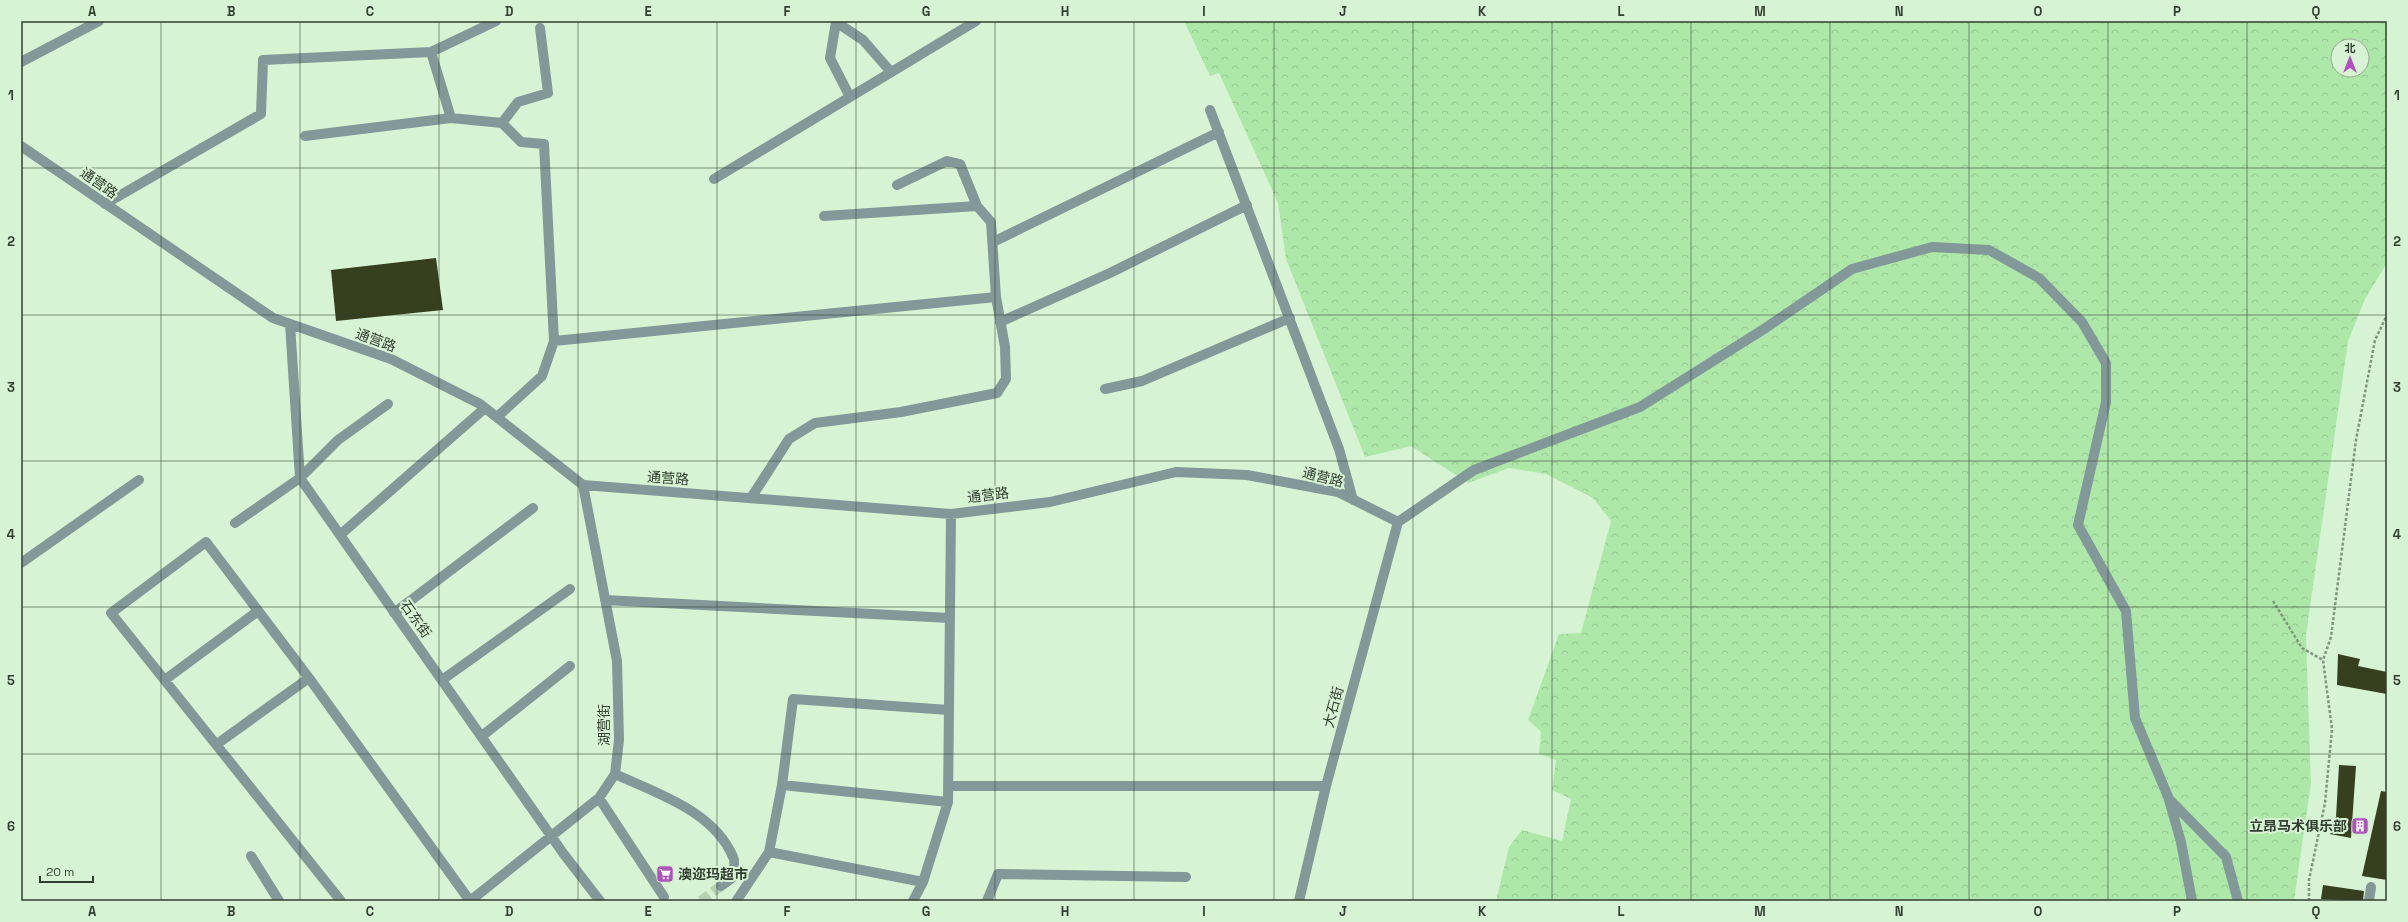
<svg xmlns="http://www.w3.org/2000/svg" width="2408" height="922" font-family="'Space Grotesk','Noto Sans SC',sans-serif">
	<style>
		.forest { fill: url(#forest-crowns); fill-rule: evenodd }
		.building { fill: #363f1e }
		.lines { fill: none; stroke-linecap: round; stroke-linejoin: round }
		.minor-tunnel { stroke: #b5d0b3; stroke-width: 10; stroke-dasharray: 10 5; stroke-linecap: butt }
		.path { stroke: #80957e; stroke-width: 2.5; stroke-dasharray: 3 2; stroke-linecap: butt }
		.minor { stroke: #829899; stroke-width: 10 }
		.grid { fill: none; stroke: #323e31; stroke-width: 1; stroke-opacity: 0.55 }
		.labels { text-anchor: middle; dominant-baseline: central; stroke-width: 4; stroke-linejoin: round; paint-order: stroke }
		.street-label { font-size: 14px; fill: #323e31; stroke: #d6f4d3 }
		.poi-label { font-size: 14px; font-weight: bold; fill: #323e31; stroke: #d6f4d3; text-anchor: end }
		.neatline { fill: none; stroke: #323e31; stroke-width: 1.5 }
		.grid-label { font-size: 13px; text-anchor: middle; font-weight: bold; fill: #323e31 }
	</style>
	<defs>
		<pattern id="forest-crowns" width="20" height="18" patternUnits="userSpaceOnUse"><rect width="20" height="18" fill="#aee8a8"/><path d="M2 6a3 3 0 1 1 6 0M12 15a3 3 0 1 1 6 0" fill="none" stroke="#96c891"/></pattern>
	</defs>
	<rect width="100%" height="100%" fill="#d6f4d3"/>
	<!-- forest -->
	<path class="forest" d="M1184,21H2387V263L2365,299L2348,341L2306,635L2311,783L2294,901H1496L1509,847L1522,830L1562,841L1571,799L1552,790L1556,760L1539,754L1541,732L1528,720L1559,634L1581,633L1611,521L1593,498L1546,474L1509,468L1468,483L1411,446L1365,457L1286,259L1278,203L1219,73L1210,76ZM2338,46H2362V70H2338Z"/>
	<!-- building -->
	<path class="building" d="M436,258L443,310L336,321L331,270Z
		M2338,654L2360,659L2358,666L2387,672V694L2337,685Z
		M2339,765L2356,766L2351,838L2330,834L2336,817Z
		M2381,791L2387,792V880L2362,876Z
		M2323,885L2364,891L2363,901L2321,899Z"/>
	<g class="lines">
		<!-- minor-tunnel -->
		<path class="minor-tunnel" d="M701,901L721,886"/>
		<!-- path -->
		<path class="path" d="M2273,601L2302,648L2323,660
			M2309,901V880L2325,803L2332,729L2323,660L2331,637L2356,440L2375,340L2387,315"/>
		<!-- minor -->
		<path class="minor" d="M431,52L451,118
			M21,62L99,21
			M850,97L830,58L836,22L863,40L891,72
			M1210,110L1339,449L1353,500
			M502,123L518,102L548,93L540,28
			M305,136L451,118L502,123L521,142L544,144L554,341L542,376L497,417
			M21,146L273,318L391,359L480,404L583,485L951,514L1050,502L1176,472L1247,475L1338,492L1398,522
			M714,179L976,21
			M897,185L947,161L960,164L977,206
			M105,204L261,114L263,60L431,52L496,21
			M993,242L1219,132
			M1000,322L1110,273L1247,205
			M290,324L300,478L563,853L600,901
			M554,341L996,297
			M1105,389L1142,381L1290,318
			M751,498L789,439L815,423L901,412L997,393L1006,379L1005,347L996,297L991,222L977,206L824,216
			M1398,522L1474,470L1640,407L1764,329L1852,269L1932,247L1989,250L2039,278L2082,322L2106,363V402L2078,525L2126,611L2135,718L2169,799L2226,857L2238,901
			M235,523L300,478L338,440L388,404
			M340,535L485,408
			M21,563L139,480
			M605,600L950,618
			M394,613L533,508
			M166,679L258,611
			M442,680L570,589
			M482,736L570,666
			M217,744L309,678
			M615,774C656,793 714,811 733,857C736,862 733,872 732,878L721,886
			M782,785L793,699L949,710
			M948,786H1326
			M599,798L664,897
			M2169,800L2181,842L2192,901
			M769,852L923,882
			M251,856L279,901
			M737,900L769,852L782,785L948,802
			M341,901L111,613L206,542L309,678L470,901
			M470,901L599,798L615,774L619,740L617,661L583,485
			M913,901L923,882L948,802L951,514
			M987,901L998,874L1186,877
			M1299,901L1326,786L1398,522
			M2369,901L2371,887"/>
	</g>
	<!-- grid -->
	<path class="grid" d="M161,21V901M300,21V901M439,21V901M578,21V901M717,21V901M856,21V901M995,21V901M1134,21V901M1274,21V901M1413,21V901M1552,21V901M1691,21V901M1830,21V901M1969,21V901M2108,21V901M2247,21V901M21,168H2387M21,315H2387M21,461H2387M21,607H2387M21,754H2387"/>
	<!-- icons -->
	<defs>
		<symbol id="building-square" viewBox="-11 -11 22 22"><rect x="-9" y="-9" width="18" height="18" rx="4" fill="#af52bd" stroke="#d6f4d3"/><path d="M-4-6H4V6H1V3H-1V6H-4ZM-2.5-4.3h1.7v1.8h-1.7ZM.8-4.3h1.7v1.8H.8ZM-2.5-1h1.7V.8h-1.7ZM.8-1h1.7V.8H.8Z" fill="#fff"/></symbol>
		<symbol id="supermarket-square" viewBox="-11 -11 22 22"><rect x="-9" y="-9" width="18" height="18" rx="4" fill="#af52bd" stroke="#d6f4d3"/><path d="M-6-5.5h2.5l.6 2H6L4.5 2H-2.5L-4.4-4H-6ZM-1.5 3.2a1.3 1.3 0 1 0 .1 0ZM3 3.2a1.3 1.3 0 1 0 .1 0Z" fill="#fff"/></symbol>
	</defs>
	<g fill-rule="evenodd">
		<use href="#building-square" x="2350" y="816" width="20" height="20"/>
		<use href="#supermarket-square" x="655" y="864" width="20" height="20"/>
	</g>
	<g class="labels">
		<!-- street labels -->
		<g class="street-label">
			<text transform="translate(99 183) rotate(35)">通营路</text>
			<text transform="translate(376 340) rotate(20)">通营路</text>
			<text transform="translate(1323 477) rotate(14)">通营路</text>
			<text transform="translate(668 478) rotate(4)">通营路</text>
			<text transform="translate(988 495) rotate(-7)">通营路</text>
			<text transform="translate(416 619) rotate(55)">石东街</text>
			<text transform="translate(1333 707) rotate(-75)">大石街</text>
			<text transform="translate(604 725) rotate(-90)">湖营街</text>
		</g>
		<!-- poi labels -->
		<g class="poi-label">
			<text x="2347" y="826">立昂马术俱乐部</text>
			<text x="678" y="874" text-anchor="start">澳迩玛超市</text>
		</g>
	</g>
	<!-- border -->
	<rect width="2408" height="922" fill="none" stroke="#d6f4d3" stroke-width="44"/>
	<!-- north arrow -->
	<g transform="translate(2350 58)"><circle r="19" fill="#d6f4d3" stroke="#94ab92"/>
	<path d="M0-3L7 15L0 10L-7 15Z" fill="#af52bd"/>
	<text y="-6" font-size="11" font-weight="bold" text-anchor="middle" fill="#323e31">北</text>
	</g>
	<!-- scale -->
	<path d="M40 876v6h53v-6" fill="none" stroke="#323e31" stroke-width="2"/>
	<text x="46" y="876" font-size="12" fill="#323e31" stroke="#d6f4d3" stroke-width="3" paint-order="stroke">20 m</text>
	<rect x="22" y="22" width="2364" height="878" class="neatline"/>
	<g class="grid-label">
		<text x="92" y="16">A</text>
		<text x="231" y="16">B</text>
		<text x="370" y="16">C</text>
		<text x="509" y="16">D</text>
		<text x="648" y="16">E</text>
		<text x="787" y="16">F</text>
		<text x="926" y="16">G</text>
		<text x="1065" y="16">H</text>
		<text x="1204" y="16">I</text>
		<text x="1343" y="16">J</text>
		<text x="1482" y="16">K</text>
		<text x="1621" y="16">L</text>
		<text x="1760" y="16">M</text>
		<text x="1899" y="16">N</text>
		<text x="2038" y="16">O</text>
		<text x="2177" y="16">P</text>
		<text x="2316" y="16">Q</text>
		<text x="11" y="100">1</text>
		<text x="2397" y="100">1</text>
		<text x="11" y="246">2</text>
		<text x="2397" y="246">2</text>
		<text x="11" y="392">3</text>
		<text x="2397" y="392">3</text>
		<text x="11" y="539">4</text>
		<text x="2397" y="539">4</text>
		<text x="11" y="685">5</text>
		<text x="2397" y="685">5</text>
		<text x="11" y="831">6</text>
		<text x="2397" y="831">6</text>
		<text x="92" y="916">A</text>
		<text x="231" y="916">B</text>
		<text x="370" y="916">C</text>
		<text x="509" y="916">D</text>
		<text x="648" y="916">E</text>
		<text x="787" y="916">F</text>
		<text x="926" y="916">G</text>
		<text x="1065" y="916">H</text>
		<text x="1204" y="916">I</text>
		<text x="1343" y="916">J</text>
		<text x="1482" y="916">K</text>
		<text x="1621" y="916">L</text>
		<text x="1760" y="916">M</text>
		<text x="1899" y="916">N</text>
		<text x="2038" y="916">O</text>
		<text x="2177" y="916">P</text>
		<text x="2316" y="916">Q</text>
	</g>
</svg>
